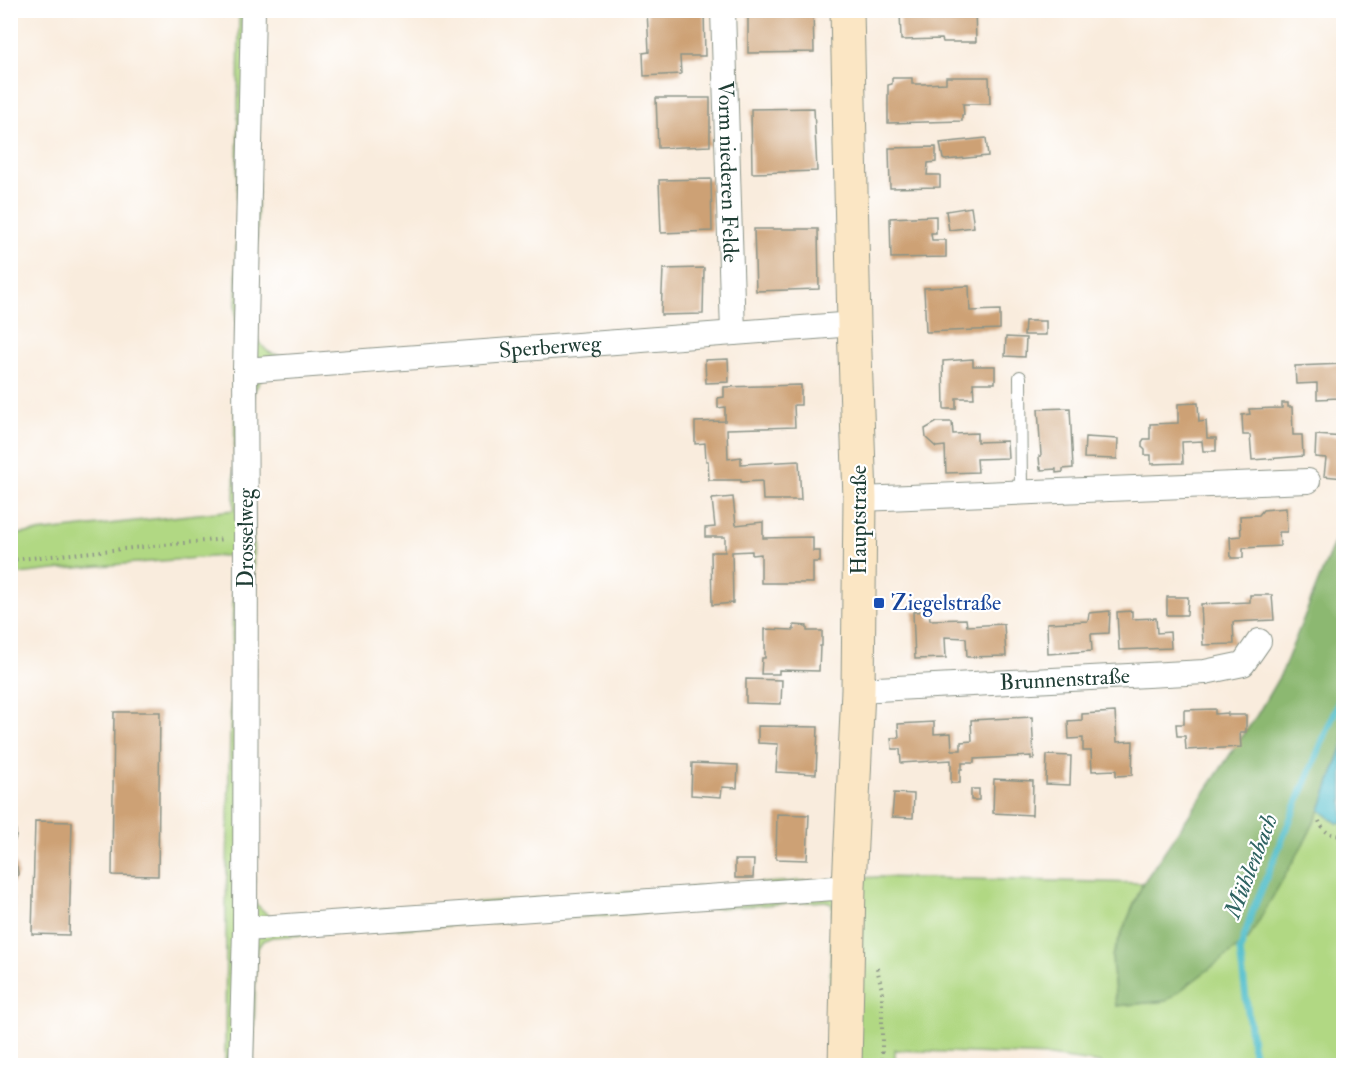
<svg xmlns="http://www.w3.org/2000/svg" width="1354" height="1076" font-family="'IM FELL Double Pica',serif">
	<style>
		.green { fill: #b1d883; stroke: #688a5c; stroke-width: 1.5 }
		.forest { fill: #8cb871; stroke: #567a52; stroke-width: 1.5 }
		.water { fill: #50bdca; stroke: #387d7f; stroke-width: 1.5 }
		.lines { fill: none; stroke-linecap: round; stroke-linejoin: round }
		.stream { stroke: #50bdca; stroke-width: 7 }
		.building { fill: #cda174 }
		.service-casing { stroke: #8c9488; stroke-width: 14 }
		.minor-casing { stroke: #8c9488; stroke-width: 26 }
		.secondary-casing { stroke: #8c9488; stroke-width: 35 }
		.path { stroke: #8c9488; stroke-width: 4; stroke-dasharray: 1.5 4.5; stroke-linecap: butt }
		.service { stroke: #fff; stroke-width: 12 }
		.minor { stroke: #fff; stroke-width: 24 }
		.secondary { stroke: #fbe6c4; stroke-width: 33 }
		.transit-dot { fill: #1a4fb4; stroke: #fff; stroke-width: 2 }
		.labels { text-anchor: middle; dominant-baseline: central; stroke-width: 4.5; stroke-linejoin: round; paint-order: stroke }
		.street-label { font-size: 22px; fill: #1f3d34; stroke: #fff }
		.transit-label { font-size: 22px; fill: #164399; stroke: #fff; text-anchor: start }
		.water-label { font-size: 24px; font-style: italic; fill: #2e6361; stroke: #fff }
	</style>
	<rect width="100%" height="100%" fill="#fff"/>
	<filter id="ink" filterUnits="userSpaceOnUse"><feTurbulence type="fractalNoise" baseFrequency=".0167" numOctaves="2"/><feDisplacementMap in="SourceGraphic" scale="12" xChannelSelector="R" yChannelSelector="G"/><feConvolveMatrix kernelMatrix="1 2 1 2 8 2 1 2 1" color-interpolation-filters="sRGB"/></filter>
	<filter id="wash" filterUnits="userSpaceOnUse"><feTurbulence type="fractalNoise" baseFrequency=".008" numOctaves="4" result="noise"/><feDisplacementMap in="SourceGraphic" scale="24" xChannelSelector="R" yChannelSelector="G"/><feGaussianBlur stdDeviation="1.35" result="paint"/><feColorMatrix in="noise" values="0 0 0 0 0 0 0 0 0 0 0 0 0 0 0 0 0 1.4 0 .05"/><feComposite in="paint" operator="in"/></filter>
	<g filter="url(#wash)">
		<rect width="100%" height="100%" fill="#f9ecdd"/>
		<!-- green -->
		<path class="green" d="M239,11H261L255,334C266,354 269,355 291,356L262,378L253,393L254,902L270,917L728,885L878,877L1143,883L1112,956L1116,1006L1166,1001L1306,839L1320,810L1337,823H1343V1065L1101,1066L1100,1063L1050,1056L895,1050V1065H828L832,905L826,901L272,937C262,941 258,944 256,955L253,1065H225L226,911L234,555L63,569L11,575L10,535L234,510Z"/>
		<!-- forest -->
		<path class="forest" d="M1343,520V745L1320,810L1306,839L1248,940L1166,1001L1116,1006L1112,956L1143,883L1257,715L1282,672Z"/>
		<!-- water -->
		<path class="water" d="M1343,745V823H1337L1320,810Z"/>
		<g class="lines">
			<!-- stream -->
			<path class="stream" d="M1257,1066L1252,1044L1240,951L1251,915L1344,689"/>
		</g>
		<g id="blocks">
			<!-- building -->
			<path class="building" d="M647,10H704L705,56H680L681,74L644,76L643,53L649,52Z
				M748,10H813L814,52L748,53Z
				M900,10H975L976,42H943L942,39L901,40Z
				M946,77H989L990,104H963L964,115H962V121L888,123V85L892,84V78H912V84H923L946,83Z
				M656,98H710V146L658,148Z
				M814,108L817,171L752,173L751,109Z
				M986,138L988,156L945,160L943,159L940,143Z
				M936,147V162L928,163L927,175H940V187L890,188L889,148Z
				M711,179L712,231L661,233L659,180Z
				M971,207L974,227L949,230L946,211Z
				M936,216V233H931L932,240H946V257L891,258L890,218Z
				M754,229H818L819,289L756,291Z
				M704,268L703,314L661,315L663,269Z
				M969,286L970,311L1000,310V329L926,332L924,288Z
				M1025,321H1046V335H1024Z
				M1006,337L1026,338L1025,357L1005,356Z
				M728,359L729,382L706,383L705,360Z
				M973,359V366H995V383H973L974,398H956V409H944L943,361Z
				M1344,364V390H1339V398L1317,399V383L1296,384L1295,366Z
				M801,385V405H794L795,427L727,429L728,459L741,457V464L799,461L801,500H763L762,481L741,482V480H709L708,461H706L705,443L695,444V422L725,421V407L718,408V398L724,397V387Z
				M1198,403L1199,422L1206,421L1207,438H1216V451H1203L1202,441L1182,442L1183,463L1151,464V455H1145V450L1142,447V442L1144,439H1150V424L1178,423V404Z
				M1282,403H1288V407H1292L1293,435H1302L1303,456L1252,460L1250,435H1243L1242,415L1250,414L1249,409L1282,408Z
				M1070,408L1073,468L1063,469V472L1056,473V469L1041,470V468L1040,469L1039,456H1041L1038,409Z
				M937,422H952L953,434L977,433V442L1007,441L1008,458L977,459L978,472L946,473L945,446L936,447L926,438L925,429Z
				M1316,435L1344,437V478L1324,476L1326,458L1315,457Z
				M1085,437L1118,439L1117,459L1084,458Z
				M733,497L736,525L763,522V538L813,537V551H820V562H813V583H761V554L752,555V551L732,552L733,603L712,605L711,552H725V537H705V528L715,527L712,499Z
				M1286,508L1287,532H1279L1280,546L1243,548V558H1231L1230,537L1241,536L1240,516L1259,515L1263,510Z
				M1250,595H1272L1274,620L1233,622L1234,644L1203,645L1201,604L1250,602Z
				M1167,597H1188L1187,615H1167Z
				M929,611L930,620L966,619L967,626L1004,624L1006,656L967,657L966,638L945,637L946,658L915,659L913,612Z
				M1110,611L1109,633L1091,634L1092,651L1048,654L1047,623L1088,621L1089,613Z
				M1132,611V619L1156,618L1157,633L1170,632L1171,648L1119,650L1117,612Z
				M794,625L807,626V631H822V646H820L819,671L779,670V674H761L762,658H765V629L794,630Z
				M746,679L782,680L781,704L746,703Z
				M1215,709V714L1228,713V715H1246V732H1240L1241,747L1186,750L1185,736H1177L1176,724H1184V710Z
				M114,712H160L158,876L112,875Z
				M1115,712L1117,742L1133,741L1132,775L1116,776V770L1092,771L1091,751H1083V738L1069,739L1068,721L1082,720V714Z
				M1032,717L1034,759H1031V756L974,759V763H962V769H960V783H951V760L901,763L900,749H892L891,738H899L898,724L934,722V734L951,733L952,750H961V742L972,741L971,720Z
				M758,726L818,727L816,774L776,772L778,744L758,743Z
				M1047,755L1071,756L1070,785L1046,784Z
				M692,763L738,765L737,788L722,787L721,797L691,795Z
				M994,779L1033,781L1032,815L993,813Z
				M971,789H979V800H971Z
				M894,793L914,794L913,818L892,817Z
				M777,814L809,815L807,860L776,859Z
				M10,820L16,830V837L14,843L10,848Z
				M35,821L72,822L69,935L32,934Z
				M10,858L14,861L17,867L18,874L15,881L10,886Z
				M735,860H754L753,878H735Z
				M10,894L14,900V907L11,919Z"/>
		</g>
	</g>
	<g filter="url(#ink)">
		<use href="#blocks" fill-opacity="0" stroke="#8c9488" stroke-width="1.5"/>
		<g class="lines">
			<defs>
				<path id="service" d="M1020,377L1021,493"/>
				<g id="minor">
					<path id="s1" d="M723,10L733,333"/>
					<path id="s2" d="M245,370L854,324"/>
					<path d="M860,499L1308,481"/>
					<path id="s3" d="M858,690L1205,672L1243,664L1259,641"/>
					<path d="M245,929L849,887"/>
					<path d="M241,1066L245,929L246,537L245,370L253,10"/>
				</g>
				<path id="secondary" d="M845,1066L849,887L858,690L860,499L854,324L847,10"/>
			</defs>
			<!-- service casing -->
			<use href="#service" class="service-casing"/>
			<!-- minor casing -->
			<use href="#minor" class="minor-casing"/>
			<!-- secondary casing -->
			<use href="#secondary" class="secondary-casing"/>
			<!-- path -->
			<path class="path" d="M10,560L225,539
				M1319,821C1325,834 1330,835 1344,836
				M877,968L882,990V1066"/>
			<!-- service -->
			<use href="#service" class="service"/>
			<!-- minor -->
			<use href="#minor" class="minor"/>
			<!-- secondary -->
			<use href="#secondary" class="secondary"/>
		</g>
	</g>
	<!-- markers -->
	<rect class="transit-dot" x="873" y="597" width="12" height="12" rx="3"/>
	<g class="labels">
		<!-- street labels -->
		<g class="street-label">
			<text stroke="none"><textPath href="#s1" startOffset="162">Vorm niederen Felde</textPath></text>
			<text stroke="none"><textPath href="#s2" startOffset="306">Sperberweg</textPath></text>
			<text transform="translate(859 520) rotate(-90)">Hauptstraße</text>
			<text transform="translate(246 538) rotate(-90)">Drosselweg</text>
			<text stroke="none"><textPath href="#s3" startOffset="207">Brunnenstraße</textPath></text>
		</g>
		<!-- transit labels -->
		<g class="transit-label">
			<text x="891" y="603">Ziegelstraße</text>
		</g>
		<!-- water labels -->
		<g class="water-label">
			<text transform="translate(1251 866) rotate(-69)">Mühlenbach</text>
		</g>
	</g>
	<!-- margin -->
	<rect width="1354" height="1076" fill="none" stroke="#fff" stroke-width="36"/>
</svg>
